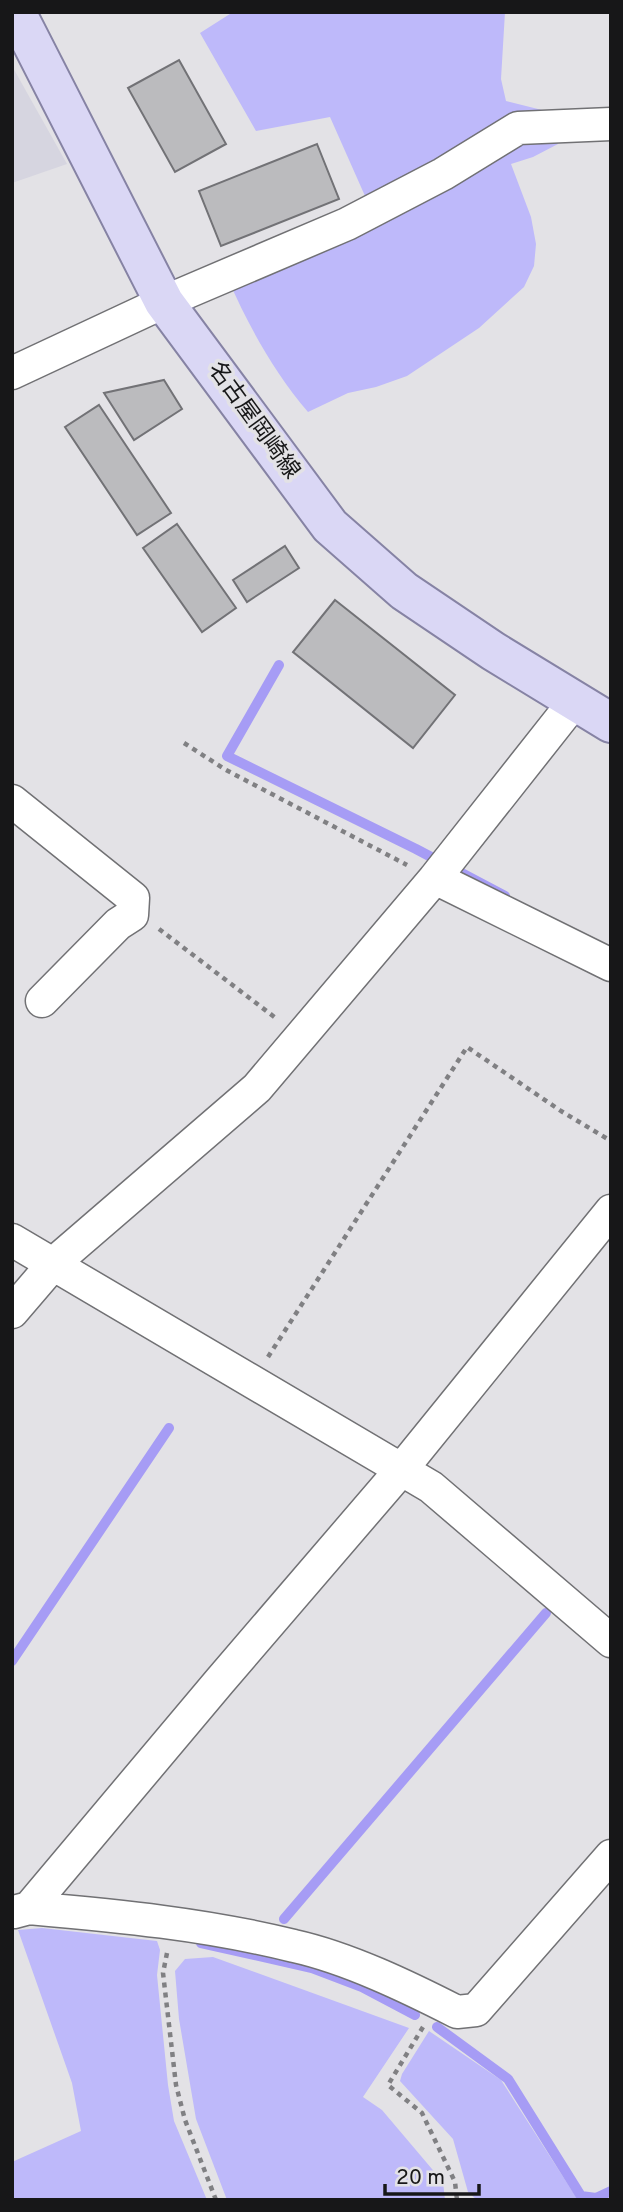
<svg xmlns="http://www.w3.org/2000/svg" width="623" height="2212" font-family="Overpass,'Noto Sans JP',sans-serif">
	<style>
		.built { fill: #d6d5e0 }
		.green { fill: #beb9fa }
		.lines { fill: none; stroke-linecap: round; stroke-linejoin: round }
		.stream { stroke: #a69cf5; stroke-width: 10 }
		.building { fill: #bbbbbe; stroke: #727276; stroke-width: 2 }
		.minor-casing { stroke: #717174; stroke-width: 35 }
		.major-casing { stroke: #8683a4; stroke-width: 42 }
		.path { stroke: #808083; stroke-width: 4.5; stroke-dasharray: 5 5; stroke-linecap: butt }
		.minor { stroke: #fff; stroke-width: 32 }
		.major { stroke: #dad7f5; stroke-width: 38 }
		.labels { text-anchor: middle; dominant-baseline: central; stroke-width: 7; stroke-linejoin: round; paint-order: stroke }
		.street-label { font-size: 23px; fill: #171718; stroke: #e3e2e6 }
	</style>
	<rect width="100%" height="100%" fill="#e3e2e6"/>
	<!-- built -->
	<path class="built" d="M12,66L67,164L12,183Z"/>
	<!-- green -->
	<path class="green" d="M233,12H505L501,79L506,101L554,113L558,144L533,157L511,164L531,217L536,244L534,266L524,287L479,328L407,376L376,387L348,393L308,412C274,372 249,327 228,279L369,205L330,117L256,131L200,33Z
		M42,1928L157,1941L160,1950L157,1975L168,2085L174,2121L207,2200H12V2162L81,2131L72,2083L18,1930Z
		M213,1957L409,2028L363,2097L382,2110L443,2182L445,2200H227L196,2119L179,2019L175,1971L185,1959Z
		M429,2031L501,2080L578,2200H477L468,2192L453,2139L400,2081L402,2074Z"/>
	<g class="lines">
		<!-- stream -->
		<path class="stream" d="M279,665L227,756L416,849L505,896
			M12,1661L169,1428
			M284,1919L546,1613
			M201,1943L312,1968L362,1987L415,2015
			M437,2027L508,2079L581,2196L596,2198L611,2191"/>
	</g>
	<!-- building -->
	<path class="building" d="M179,60L226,144L175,172L128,88Z
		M317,144L339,199L221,246L199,191Z
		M164,380L182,409L134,440L104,393Z
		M99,405L171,513L137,535L65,427Z
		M177,524L236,608L202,632L143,548Z
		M285,546L299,568L247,602L233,580Z
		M335,600L455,695L413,748L293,652Z"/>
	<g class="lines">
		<defs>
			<path id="minor" d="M12,373L164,302L347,224L443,174L518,128L611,124
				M12,801L133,898L132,915L118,924L42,1001
				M435,878L611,965
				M12,1240L431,1487L611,1641
				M12,1312L54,1263L257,1088L435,878L574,702
				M29,1908L219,1682L401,1470L611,1211
				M14,1912L29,1908C119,1916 205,1924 294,1946C348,1958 408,1987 457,2012L476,2010L611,1856"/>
			<path id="major" d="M16,12L164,302L330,526L404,591L493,651L611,723"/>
		</defs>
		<!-- minor casing -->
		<use href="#minor" class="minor-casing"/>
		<!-- major casing -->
		<use href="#major" class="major-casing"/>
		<!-- path -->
		<path class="path" d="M184,743L226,770L407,865
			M159,929L277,1019
			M268,1357L467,1047L561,1111L611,1141
			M167,1953L163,1973L176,2085L185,2120L216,2200
			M423,2027L388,2085L422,2113L455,2182L457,2200"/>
		<!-- minor -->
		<use href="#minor" class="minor"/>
		<!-- major -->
		<use href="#major" class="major"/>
	</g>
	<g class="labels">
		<!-- street labels -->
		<g class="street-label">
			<text transform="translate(253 421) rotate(54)">名古屋岡崎線</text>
		</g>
	</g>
	<!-- border -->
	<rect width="623" height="2212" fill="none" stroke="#171718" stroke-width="28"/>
	<!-- scale -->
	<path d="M385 2184v10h94v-10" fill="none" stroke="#171718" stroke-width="3.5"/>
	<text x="396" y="2184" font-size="21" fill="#171718" stroke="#e3e2e6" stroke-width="5" paint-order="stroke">20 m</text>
</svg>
